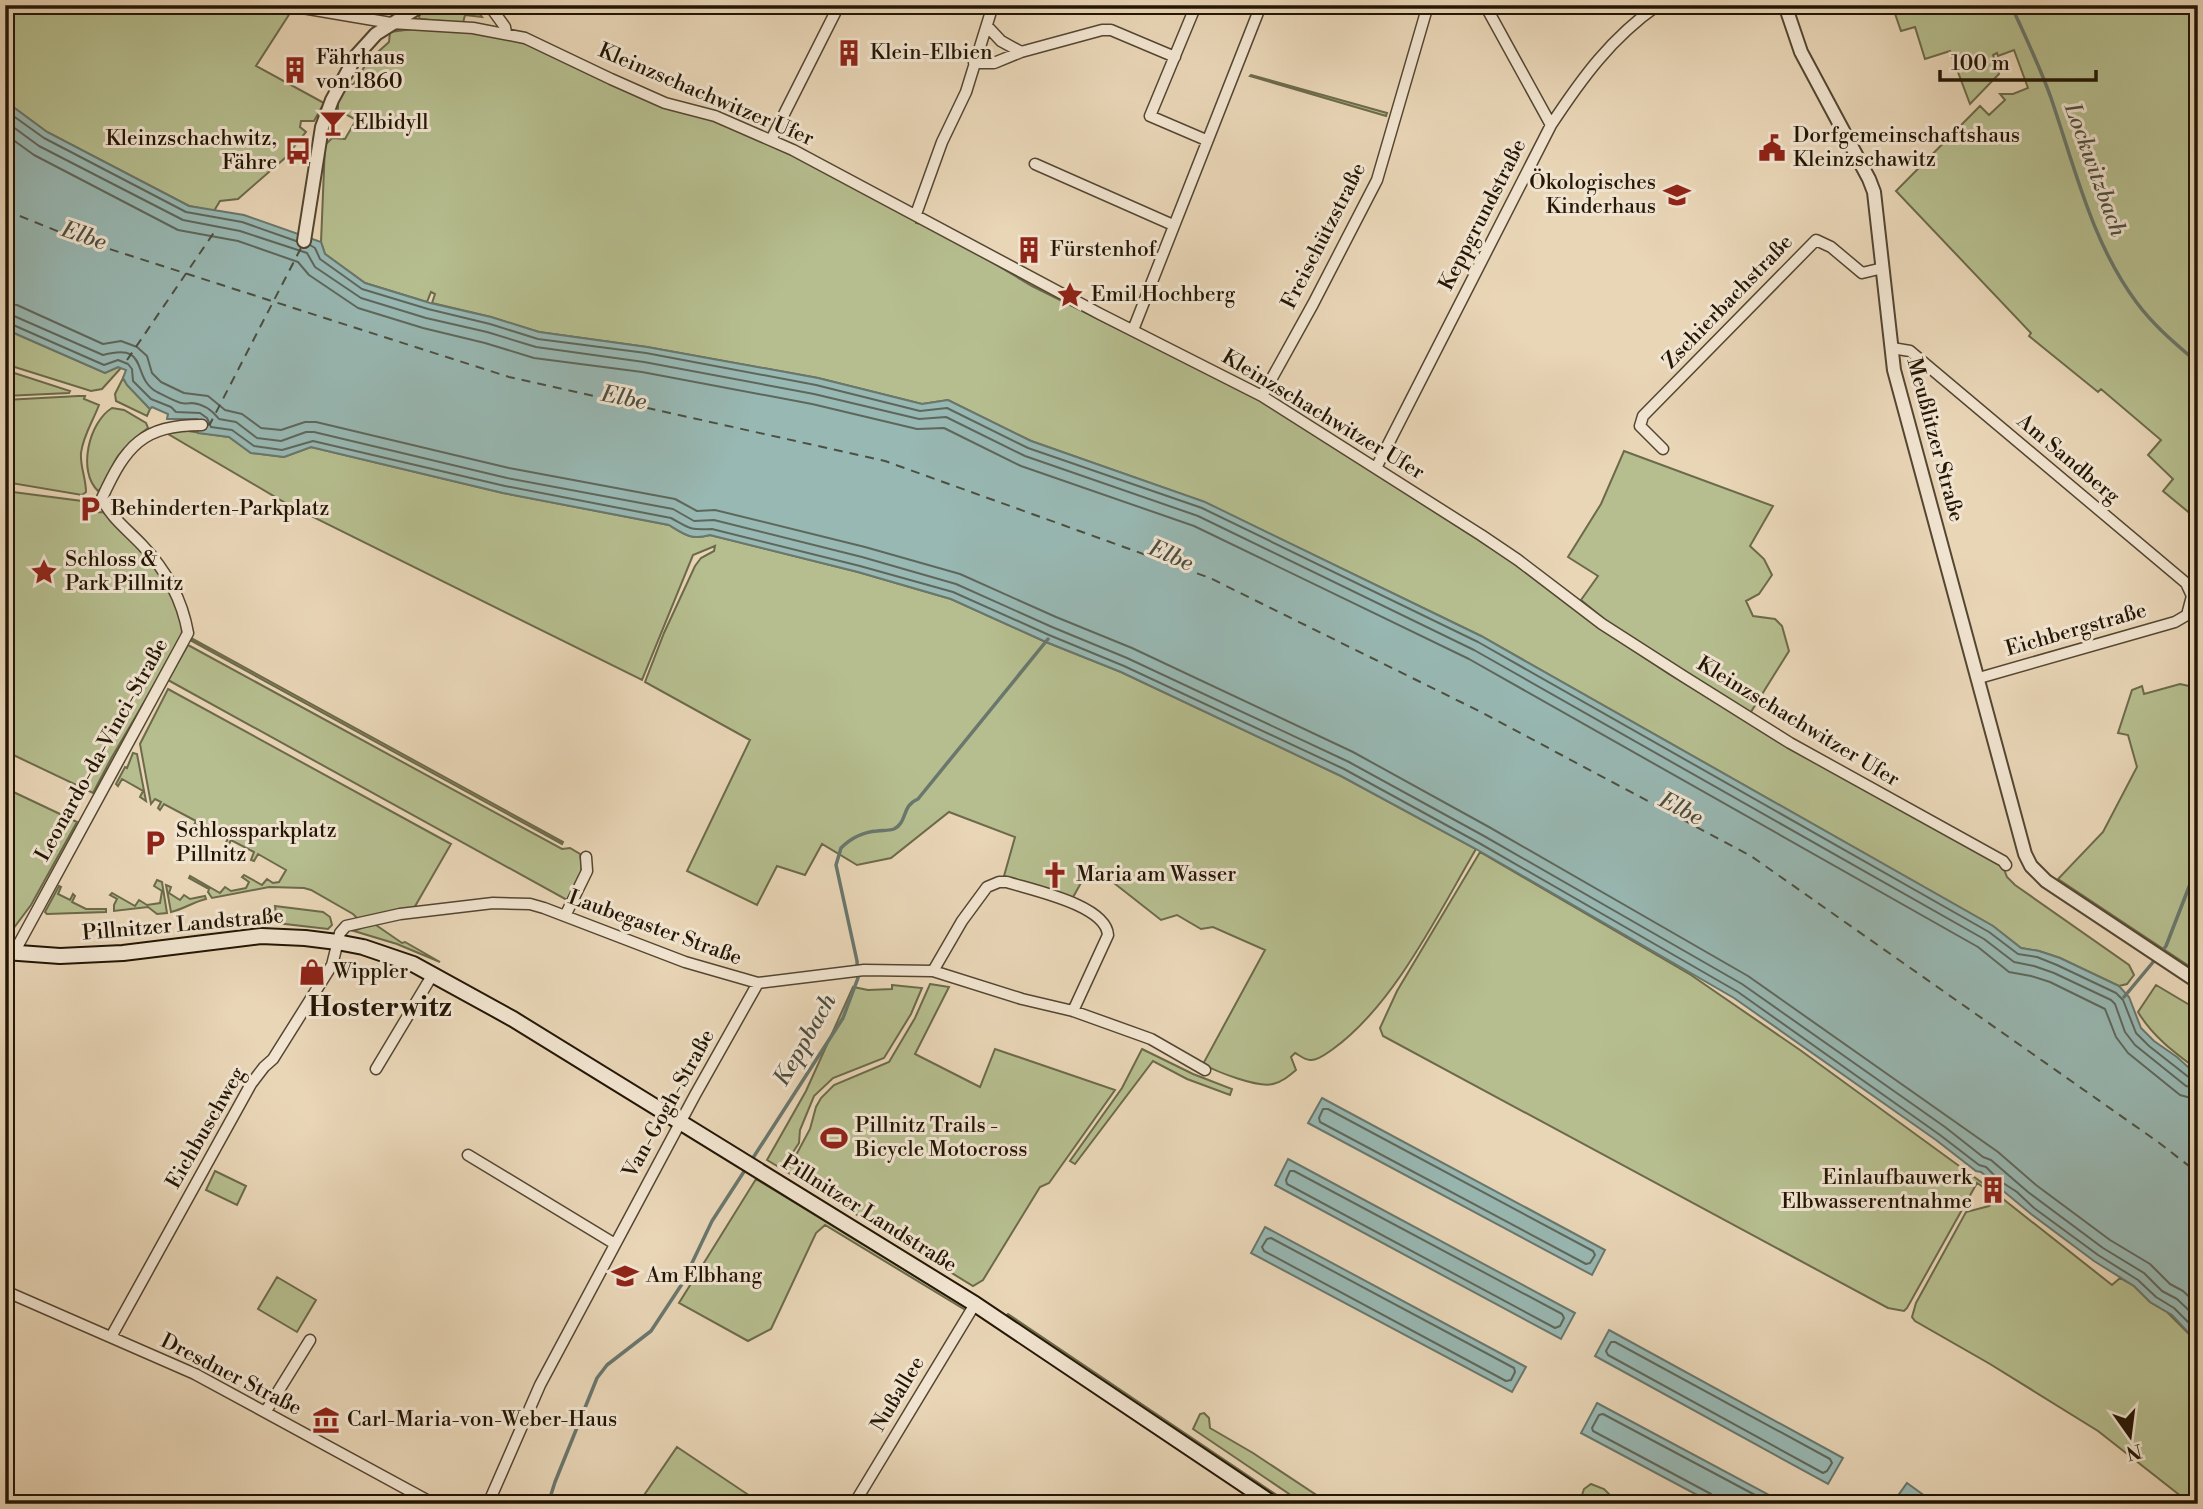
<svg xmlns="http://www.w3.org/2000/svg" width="2203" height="1509" font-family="'Libre Bodoni',serif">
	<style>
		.green { fill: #b6be8f; stroke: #6c6a4a; stroke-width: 2 }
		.water { fill: #98b8b3; stroke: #69776d; stroke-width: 2 }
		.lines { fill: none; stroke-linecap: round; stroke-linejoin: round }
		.shore { stroke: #5e675c; stroke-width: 2 }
		.stream { stroke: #69776d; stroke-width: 3.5 }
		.ferry { stroke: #4c4f42; stroke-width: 2; stroke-dasharray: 9 7; stroke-linecap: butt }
		.minor-casing { stroke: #544632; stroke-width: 13 }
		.tertiary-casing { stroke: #544632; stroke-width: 16 }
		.secondary-casing { stroke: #231605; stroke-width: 18 }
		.minor { stroke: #f1e4d0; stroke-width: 10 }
		.tertiary { stroke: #f1e4d0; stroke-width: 12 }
		.secondary { stroke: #f1e4d0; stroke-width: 14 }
		.labels { text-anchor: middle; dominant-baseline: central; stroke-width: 6; stroke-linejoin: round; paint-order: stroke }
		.poi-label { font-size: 21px; fill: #231605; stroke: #f1e4d0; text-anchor: start }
		.street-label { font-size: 21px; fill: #231605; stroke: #f1e4d0 }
		.water-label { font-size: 23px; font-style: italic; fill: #4c4f42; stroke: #f1e4d0 }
		.district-label { font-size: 28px; font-weight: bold; fill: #231605; stroke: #f1e4d0 }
	</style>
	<rect width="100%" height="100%" fill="#e9d6b7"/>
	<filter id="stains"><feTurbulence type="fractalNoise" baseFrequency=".00286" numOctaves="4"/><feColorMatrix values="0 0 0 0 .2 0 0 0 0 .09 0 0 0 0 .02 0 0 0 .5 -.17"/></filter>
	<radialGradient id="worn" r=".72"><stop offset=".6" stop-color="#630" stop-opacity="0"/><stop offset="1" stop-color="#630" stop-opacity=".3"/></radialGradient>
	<!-- green -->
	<path class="green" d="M5,5H401L382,15L375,21L292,10L256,66L324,103L314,121H301L300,127L306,132L285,158L238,199L220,201L214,211L189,206L47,132L5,101Z
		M437,5H473L482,17L465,15L463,23L420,19L419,17L421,12Z
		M1892,5H2198V520L2163,491L2173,479L2148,455L2161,440L2101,389L2098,392L2029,336L2031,333L1896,191L1980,106L1989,115L2005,100L2000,94H2013L2028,88L2014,50L1998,56L1997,53L1993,55L1999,74L1970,104L1950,51L1925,59L1915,27L1901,31Z
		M421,28L473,31L510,38L529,45L782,149L916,218V223L931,226L1032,286L1261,400L1514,563L1598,627L1669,674L1791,748L2002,864L2007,877L2015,885L2129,965L2134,975L2127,984L2119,986L2060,958L2039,951L2021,948L1993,926L1481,636L1204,502L1031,441L948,400L922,404L818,378L647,347L539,332L491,317L432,303L435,294L431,292L427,302L365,283L325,254L321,242L325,145L332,138L345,139L356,120L338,110V100L346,82L353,85L368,61L389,42L390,32Z
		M1251,75L1387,113L1386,116L1250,76Z
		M5,329L105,373L118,367L121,368L102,389L91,391L5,364Z
		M5,370L70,391L69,393L5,396Z
		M123,378L127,385L150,409L147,416L116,401L115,394Z
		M78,396H85L84,399L99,405C93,421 83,436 81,453C80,467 86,478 86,492L82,495L5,482V400Z
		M112,408L124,410L146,423L148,428C137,436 127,445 118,456C110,467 109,484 98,491C77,471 89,422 112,408Z
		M163,431H188L229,437L251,453L284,457L311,447L503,493L669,525C685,535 691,540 710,535L858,572L951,599L1046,642L1121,672L1341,776L1476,849C1438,914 1394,1005 1333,1049C1327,1053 1318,1061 1310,1060C1305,1060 1299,1055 1295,1053L1291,1057L1296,1070C1289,1076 1282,1082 1273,1084C1258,1088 1217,1072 1203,1064L1265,950L1213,927L1201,929L1177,915L1161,920L1091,865L1072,899L1004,876L1015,837L949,812L891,858L857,865L822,844L805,875L777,866L757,905L687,871L750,740L645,682L664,633L695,566L701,558L714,551L715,546L693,555L642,680L289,505Z
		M1624,451L1773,506L1750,546L1764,559L1772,575L1759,594L1746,601L1753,616L1775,619L1782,626L1789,651L1749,715L1609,623L1581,600L1598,576L1568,557L1601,504Z
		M5,491L82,501C87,510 92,513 103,512C116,524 131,536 142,549C158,569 188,610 181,637C179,642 176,647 174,651L112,757L93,793L5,751Z
		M191,638L563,842L562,844L190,640Z
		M188,645L562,849L570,848L580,854C584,871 580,888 567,900L168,680Z
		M2180,684L2198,688V972L2058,879L2103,832L2137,767L2128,735L2118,733L2132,690L2142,686L2144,694Z
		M168,689L451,844L414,908L358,919L353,914L311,890L304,888L269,887L212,898L208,892L209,889L189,878L190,876L220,893L225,887L231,891L246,888L249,882L242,877L244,875L262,885L267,879L273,883L279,882L286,870L258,854L254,861L251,860L254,852L231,840L228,846L225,845L228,838L199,822L195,828L193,827L196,821L164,804L160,810L158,808L161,802L155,799L151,804L140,744Z
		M133,753L137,754L146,801L140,797L143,791L122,779L118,786L116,784L125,767L127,768Z
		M5,788L77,822L31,905L10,933L5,935Z
		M1480,852L1691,975L1800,1050L1988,1187L1986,1189L1977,1183L1907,1308L1904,1311L1888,1308L1383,1036L1380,1028L1397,991Z
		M157,880L162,882L167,913L157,914L148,907L114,911V905L117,899L110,895L112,893L135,906L139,900L147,905L160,903L162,891L154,886Z
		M166,885L171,887L169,893L180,900L184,895L190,899L205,896L206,899C193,902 184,909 171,912Z
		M59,886L61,887L58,894L70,900L73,894L75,896L72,902L86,909H106V912L47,914L45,912Z
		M275,906L323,912L330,917L332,925L328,929L268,922V917L276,916Z
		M373,923L402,943L405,942L440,962L397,944L354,931Z
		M930,984L949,987L915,1054L980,1087L995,1049L1115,1090L1049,1183L1040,1187L983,1280L973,1286L787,1172L810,1129L816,1107L821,1098L834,1085L889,1062L915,1018Z
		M892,985L922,988L911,1014L884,1058L833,1078L814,1096L800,1130L799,1143L782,1169L767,1160L806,1091L853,987L868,990L892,989Z
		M2156,985L2198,1010V1070C2175,1053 2153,1037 2138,1012Z
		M1142,1049L1193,1074L1232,1089L1230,1095L1187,1079L1153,1061L1075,1164L1070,1161L1122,1088Z
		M215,1171L246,1186L237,1205L206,1190Z
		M756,1179L966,1307L967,1311L825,1225L816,1233L771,1329L748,1341L679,1303Z
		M1998,1195L2112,1285L2120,1278L2134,1286L2150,1302L2167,1312L2198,1343V1504H2191L2098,1431L1990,1364L1915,1321L1912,1317L1916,1303L1966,1212L1989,1206Z
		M277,1277L316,1300L297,1332L258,1309Z
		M1008,1314L1290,1504L1007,1315Z
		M1204,1413L1209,1418L1210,1428L1253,1453L1330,1504H1304L1193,1429L1200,1414Z
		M677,1447L762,1504H638Z
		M1591,1484L1604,1489L1619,1504H1579L1584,1489Z"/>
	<!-- water -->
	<path class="water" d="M5,101L47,132L189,206L244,215L321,242L325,254L365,283L430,303L491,317L539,332L647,347L818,378L922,404L948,400L1031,441L1205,502L1481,636L1993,926L2021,948L2039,951L2060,958L2119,986L2129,997L2141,1028L2154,1041L2177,1057L2198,1076V1343L2172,1315L2150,1302L2134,1286L2094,1261L2031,1214L2001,1189L1998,1190L1992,1185V1182L1981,1172L1976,1171L1936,1140L1734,998L1476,849L1341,776L1121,672L1046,642L951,599L858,572L710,535C691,540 685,535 669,525L503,493L311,447L284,457L251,453L229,437L198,433L197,419H167L168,414L152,407L150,409L127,385L123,378L126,370L118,367L105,373L5,329Z
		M1322,1098L1605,1250L1592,1275L1308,1123Z
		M1288,1159L1575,1313L1561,1339L1275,1185Z
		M1265,1227L1526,1367L1512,1392L1251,1253Z
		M1609,1330L1843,1458L1828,1484L1595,1356Z
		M1597,1403L1786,1504H1714L1581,1433Z
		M1907,1483L1936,1504H1892Z"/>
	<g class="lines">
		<!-- shore -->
		<path class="shore" d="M5,110L44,138L186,212L242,222L296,241
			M5,121L39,146L183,220L240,231L307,253L315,267L361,298L426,318L487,332L536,347L644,362L814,394L919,419L946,417L1025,456L1198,516L1474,650L1984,939L2014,962L2034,966L2054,973L2111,1000L2115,1004L2125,1032L2135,1045L2186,1086L2198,1089
			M5,134L34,155L178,230L238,241L298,262L309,275L358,308L423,328L485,343L534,358L642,372L812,404L917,429L944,428L1021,466L1194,526L1469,659L1978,947L2009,972L2031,976L2050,982L2105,1009L2116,1037L2128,1053L2180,1095L2198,1100
			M310,245L315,248L320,259L362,289L428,309L490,324L538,339L646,353L816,385L920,411L947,408L1028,448L1202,508L1478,642L1989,932L2018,954L2037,957L2057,965L2116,993L2123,1000L2136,1033L2149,1046L2191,1079L2198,1080
			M5,304L17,305L103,344L121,341L137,347L147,356L152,373L161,382L184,393L208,396L225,410L242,414L261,428L281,430L305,422H316L509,468L675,499L697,511L715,510L865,547L960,574L1056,617L1132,648L1353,752L1489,827L1748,976L1998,1152L2036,1185L2110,1240L2150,1264L2170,1284L2183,1291L2198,1305
			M5,314L14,316L103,355C151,342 130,377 157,392C163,395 176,402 181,403C185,404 189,403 192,403C204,404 212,410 219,419L236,422L257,438L281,441L306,432H314L507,478L673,509L694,521L714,520L862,557L956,584L1052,627L1127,658L1349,762L1484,836L1742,984L1945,1127L1983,1157L1991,1160L2028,1192L2103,1248L2144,1273L2162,1291L2177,1299L2198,1319
			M5,323L11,324L104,365L118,360L128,364L132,369L133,381L151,399L171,407L176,412L200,413L207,418L211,427L232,430L254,446L282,450L313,441L505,486L671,518C691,529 688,530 712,529L860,566L953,592L1049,635L1124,666L1344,769L1479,843L1738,992L1940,1135L1979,1165L1986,1167L2000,1181L2017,1192L2034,1208L2098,1255L2138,1280L2156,1297L2174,1308L2198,1332
			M1323,1109H1328L1593,1251L1595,1255L1590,1263L1586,1264L1320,1122L1319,1118Z
			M1290,1171H1294L1562,1314L1564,1318L1560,1326L1555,1328L1287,1184L1286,1180Z
			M1271,1238L1514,1368L1515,1372L1511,1380L1506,1381L1264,1251L1262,1247L1267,1239Z
			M1611,1342H1615L1830,1459L1832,1463L1827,1471L1823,1473L1608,1355L1606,1351Z
			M1715,1504V1498L1711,1494L1593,1431L1592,1428L1599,1415L1603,1414L1772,1504"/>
		<!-- stream -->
		<path class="stream" d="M2011,5C2025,36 2040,67 2051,98C2075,168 2092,243 2137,303C2154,326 2176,344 2198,363
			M2163,950L2166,946L2194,874L2198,869
			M2124,997L2154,961
			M751,1161L843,1018L858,978L857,961L836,865L841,848C850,839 863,832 877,831C882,830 889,831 894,829C908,822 901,806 918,799L1048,639
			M548,1504L555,1482L597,1378L607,1365L651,1331L682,1284L712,1221L747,1167"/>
		<!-- ferry -->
		<path class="ferry" d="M5,210L72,237L509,377L885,461L1210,578L1479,711L1751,856L2158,1142L2198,1173
			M127,360L215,231
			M207,425L210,424L302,246"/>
		<defs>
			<path id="minor" d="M285,5L391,23L473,28L525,38L611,79L665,103L715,116L793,150L1100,314L1262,396L1481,535L1518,560L1602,624L1683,676L1790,743L2003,861L2006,865
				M489,5L505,27L506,33
				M1196,5L1150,116L1206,140
				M1485,5L1551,125
				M987,26L1001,41L1021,52
				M974,63H994L1021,52L1102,30H1111L1175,57
				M771,140L839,5
				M1035,164L1173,225
				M916,214L942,142L966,92L993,5
				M1133,330L1261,5
				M1892,348L1910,351L2186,583L2192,596L2187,615L2175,622L1979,678
				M1262,396L1313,304L1377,180L1428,5
				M1663,449L1640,426L1643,416L1816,240L1831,247L1862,273L1883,268
				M1376,468L1551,125C1582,78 1611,38 1658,5
				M565,916L587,871L586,857
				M5,961L16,949L188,633C182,599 165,569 142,545C128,530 110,517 102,498C126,446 142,425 202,425
				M933,971L962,921L987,887L999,882H1007C1032,890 1106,905 1108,935L1073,1011
				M376,1069L433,974
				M468,1155L615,1244
				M5,1291L195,1374L434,1504
				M111,1337L251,1084L264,1067L273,1059L332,965L340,933L346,926L400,914L493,903L530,904L544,908L685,962L758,983L864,970L933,971L1022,999L1073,1011L1151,1039L1205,1070
				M266,1411L310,1340
				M408,1504L414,1493
				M488,1504L540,1385L695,1095L758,983
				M854,1504L975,1304"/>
			<path id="tertiary" d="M1785,5L1801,52L1869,179L1874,192L1894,370L2025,854L2031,866L2046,881L2198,982
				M304,241L322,127L332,100L356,56L376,34L422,5"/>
			<path id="secondary" d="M5,952L60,956L123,953L261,936L305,938L337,942L363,947L413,964L513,1019L975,1304L1273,1504"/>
		</defs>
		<!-- minor casing -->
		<use href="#minor" class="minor-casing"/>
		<!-- tertiary casing -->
		<use href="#tertiary" class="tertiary-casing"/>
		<!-- secondary casing -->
		<use href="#secondary" class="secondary-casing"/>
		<!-- minor -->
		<use href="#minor" class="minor"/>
		<!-- tertiary -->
		<use href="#tertiary" class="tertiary"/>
		<!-- secondary -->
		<use href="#secondary" class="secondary"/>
	</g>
	<!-- icons -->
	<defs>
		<symbol id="building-bare" viewBox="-9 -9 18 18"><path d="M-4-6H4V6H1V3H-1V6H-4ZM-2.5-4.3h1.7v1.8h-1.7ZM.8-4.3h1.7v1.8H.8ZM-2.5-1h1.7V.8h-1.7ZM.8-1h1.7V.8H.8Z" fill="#8f2418" stroke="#f1e4d0" stroke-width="2.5" paint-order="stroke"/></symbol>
		<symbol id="bar-bare" viewBox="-9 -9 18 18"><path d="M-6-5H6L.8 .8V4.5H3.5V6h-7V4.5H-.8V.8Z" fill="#8f2418" stroke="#f1e4d0" stroke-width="2.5" paint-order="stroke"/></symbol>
		<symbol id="civic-bare" viewBox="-9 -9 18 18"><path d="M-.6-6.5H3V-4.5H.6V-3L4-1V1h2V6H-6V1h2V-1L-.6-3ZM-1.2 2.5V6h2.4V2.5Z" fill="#8f2418" stroke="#f1e4d0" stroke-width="2.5" paint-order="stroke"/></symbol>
		<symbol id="bus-bare" viewBox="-9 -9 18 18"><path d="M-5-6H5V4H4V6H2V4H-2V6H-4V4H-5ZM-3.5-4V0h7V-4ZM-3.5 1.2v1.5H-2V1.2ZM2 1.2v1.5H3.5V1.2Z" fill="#8f2418" stroke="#f1e4d0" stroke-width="2.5" paint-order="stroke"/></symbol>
		<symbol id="school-bare" viewBox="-9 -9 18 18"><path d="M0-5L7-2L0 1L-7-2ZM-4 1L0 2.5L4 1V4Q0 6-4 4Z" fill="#8f2418" stroke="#f1e4d0" stroke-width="2.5" paint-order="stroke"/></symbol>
		<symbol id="sight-bare" viewBox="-9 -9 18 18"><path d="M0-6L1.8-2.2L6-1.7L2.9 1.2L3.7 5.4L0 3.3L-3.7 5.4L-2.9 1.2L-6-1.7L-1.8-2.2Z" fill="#8f2418" stroke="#f1e4d0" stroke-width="2.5" paint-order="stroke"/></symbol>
		<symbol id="parking-bare" viewBox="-9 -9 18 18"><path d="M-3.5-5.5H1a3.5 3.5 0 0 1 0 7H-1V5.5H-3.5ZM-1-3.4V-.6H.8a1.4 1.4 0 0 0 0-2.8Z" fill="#8f2418" stroke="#f1e4d0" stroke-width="2.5" paint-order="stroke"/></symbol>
		<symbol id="church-bare" viewBox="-9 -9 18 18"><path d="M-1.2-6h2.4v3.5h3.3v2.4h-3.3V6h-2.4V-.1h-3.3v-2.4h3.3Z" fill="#8f2418" stroke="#f1e4d0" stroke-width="2.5" paint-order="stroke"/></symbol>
		<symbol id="shop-bare" viewBox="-9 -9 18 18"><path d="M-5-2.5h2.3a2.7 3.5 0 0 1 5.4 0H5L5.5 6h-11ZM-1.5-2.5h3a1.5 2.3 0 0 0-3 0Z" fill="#8f2418" stroke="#f1e4d0" stroke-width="2.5" paint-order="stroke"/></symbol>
		<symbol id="stadium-bare" viewBox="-9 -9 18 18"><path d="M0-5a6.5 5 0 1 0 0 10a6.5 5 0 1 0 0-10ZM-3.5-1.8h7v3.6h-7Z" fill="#8f2418" stroke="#f1e4d0" stroke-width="2.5" paint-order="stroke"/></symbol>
		<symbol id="museum-bare" viewBox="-9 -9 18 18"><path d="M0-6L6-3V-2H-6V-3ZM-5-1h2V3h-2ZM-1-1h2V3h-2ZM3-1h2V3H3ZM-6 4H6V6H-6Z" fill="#8f2418" stroke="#f1e4d0" stroke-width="2.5" paint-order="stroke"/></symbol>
	</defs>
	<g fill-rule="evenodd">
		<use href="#building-bare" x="830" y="34" width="38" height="38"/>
		<use href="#building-bare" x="276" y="51" width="38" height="38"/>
		<use href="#bar-bare" x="314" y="104" width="38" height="38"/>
		<use href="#civic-bare" x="1753" y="129" width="38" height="38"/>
		<use href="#bus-bare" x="279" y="132" width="38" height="38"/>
		<use href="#school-bare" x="1658" y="176" width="38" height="38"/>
		<use href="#building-bare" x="1010" y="231" width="38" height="38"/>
		<use href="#sight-bare" x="1051" y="276" width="38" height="38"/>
		<use href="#parking-bare" x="71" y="490" width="38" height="38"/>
		<use href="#sight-bare" x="25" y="553" width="38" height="38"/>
		<use href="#parking-bare" x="136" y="824" width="38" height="38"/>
		<use href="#church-bare" x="1036" y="856" width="38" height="38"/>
		<use href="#shop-bare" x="293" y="953" width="38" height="38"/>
		<use href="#stadium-bare" x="815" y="1119" width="38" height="38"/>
		<use href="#building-bare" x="1974" y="1171" width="38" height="38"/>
		<use href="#school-bare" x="606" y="1257" width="38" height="38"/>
		<use href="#museum-bare" x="307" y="1401" width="38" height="38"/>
	</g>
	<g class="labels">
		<!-- poi labels -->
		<g class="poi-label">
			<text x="870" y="53">Klein-Elbien</text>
			<text x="316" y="58">Fährhaus<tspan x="316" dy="24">von 1860</tspan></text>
			<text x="354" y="123">Elbidyll</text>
			<text x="1793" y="136">Dorfgemeinschaftshaus<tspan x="1793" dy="24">Kleinzschawitz</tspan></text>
			<text x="277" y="139" text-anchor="end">Kleinzschachwitz,<tspan x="277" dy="24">Fähre</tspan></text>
			<text x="1656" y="183" text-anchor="end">Ökologisches<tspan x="1656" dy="24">Kinderhaus</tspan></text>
			<text x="1050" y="250">Fürstenhof</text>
			<text x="1091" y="295">Emil Hochberg</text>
			<text x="111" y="509">Behinderten-Parkplatz</text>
			<text x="65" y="560">Schloss &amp;<tspan x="65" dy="24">Park Pillnitz</tspan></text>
			<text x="176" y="831">Schlossparkplatz<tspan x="176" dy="24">Pillnitz</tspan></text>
			<text x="1076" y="875">Maria am Wasser</text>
			<text x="333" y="972">Wippler</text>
			<text x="855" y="1126">Pillnitz Trails -<tspan x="855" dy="24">Bicycle Motocross</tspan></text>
			<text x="1972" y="1178" text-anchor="end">Einlaufbauwerk<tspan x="1972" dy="24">Elbwasserentnahme</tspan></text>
			<text x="646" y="1276">Am Elbhang</text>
			<text x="347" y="1420">Carl-Maria-von-Weber-Haus</text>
		</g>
		<!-- street labels -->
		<g class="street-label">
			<text transform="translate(706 95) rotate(23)">Kleinzschachwitzer Ufer</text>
			<text transform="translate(1483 215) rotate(-63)">Keppgrundstraße</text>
			<text transform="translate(1324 236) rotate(-63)">Freischützstraße</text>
			<text transform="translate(1728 302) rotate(-46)">Zschierbachstraße</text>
			<text transform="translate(1323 415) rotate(31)">Kleinzschachwitzer Ufer</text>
			<text transform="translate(1935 440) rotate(75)">Meußlitzer Straße</text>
			<text transform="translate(2068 459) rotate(40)">Am Sandberg</text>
			<text transform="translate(2076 630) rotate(-16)">Eichbergstraße</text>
			<text transform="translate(1798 722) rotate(31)">Kleinzschachwitzer Ufer</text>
			<text transform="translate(102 750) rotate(-61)">Leonardo-da-Vinci-Straße</text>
			<text transform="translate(183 925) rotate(-5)">Pillnitzer Landstraße</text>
			<text transform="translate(655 928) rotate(20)">Laubegaster Straße</text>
			<text transform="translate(669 1104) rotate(-61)">Van-Gogh-Straße</text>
			<text transform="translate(206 1128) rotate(-60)">Eichbuschweg</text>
			<text transform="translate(869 1214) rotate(32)">Pillnitzer Landstraße</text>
			<text transform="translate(231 1375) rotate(27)">Dresdner Straße</text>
			<text transform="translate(898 1394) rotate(-59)">Nußallee</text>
		</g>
		<!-- water labels -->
		<g class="water-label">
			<text transform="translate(2095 170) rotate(70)">Lockwitzbach</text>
			<text transform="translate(84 236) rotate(19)">Elbe</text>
			<text transform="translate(624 398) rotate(11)">Elbe</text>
			<text transform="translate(1171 556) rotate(23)">Elbe</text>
			<text transform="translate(1681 809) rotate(27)">Elbe</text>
			<text transform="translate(805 1040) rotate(-60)">Keppbach</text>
		</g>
		<!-- district labels -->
		<g class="district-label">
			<text x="380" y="1007">Hosterwitz</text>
		</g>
	</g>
	<!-- margin -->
	<rect width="2203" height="1509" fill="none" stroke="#e9d6b7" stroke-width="28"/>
	<rect x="7" y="7" width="2189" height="1495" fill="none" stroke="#231605" stroke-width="3.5"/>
	<rect x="14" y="14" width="2175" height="1481" fill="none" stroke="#231605" stroke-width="2"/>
	<!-- north arrow -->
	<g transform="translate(2130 1436) rotate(166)" stroke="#f1e4d0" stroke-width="5" paint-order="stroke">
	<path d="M0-5L12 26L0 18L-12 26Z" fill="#231605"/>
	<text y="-10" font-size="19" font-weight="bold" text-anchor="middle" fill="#231605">N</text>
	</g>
	<!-- scale -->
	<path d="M1940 70v10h156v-10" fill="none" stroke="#231605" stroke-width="3.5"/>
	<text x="1951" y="70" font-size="21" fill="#231605" stroke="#f1e4d0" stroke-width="5" paint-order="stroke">100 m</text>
	<rect width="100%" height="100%" filter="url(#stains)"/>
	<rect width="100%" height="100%" fill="url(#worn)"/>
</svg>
